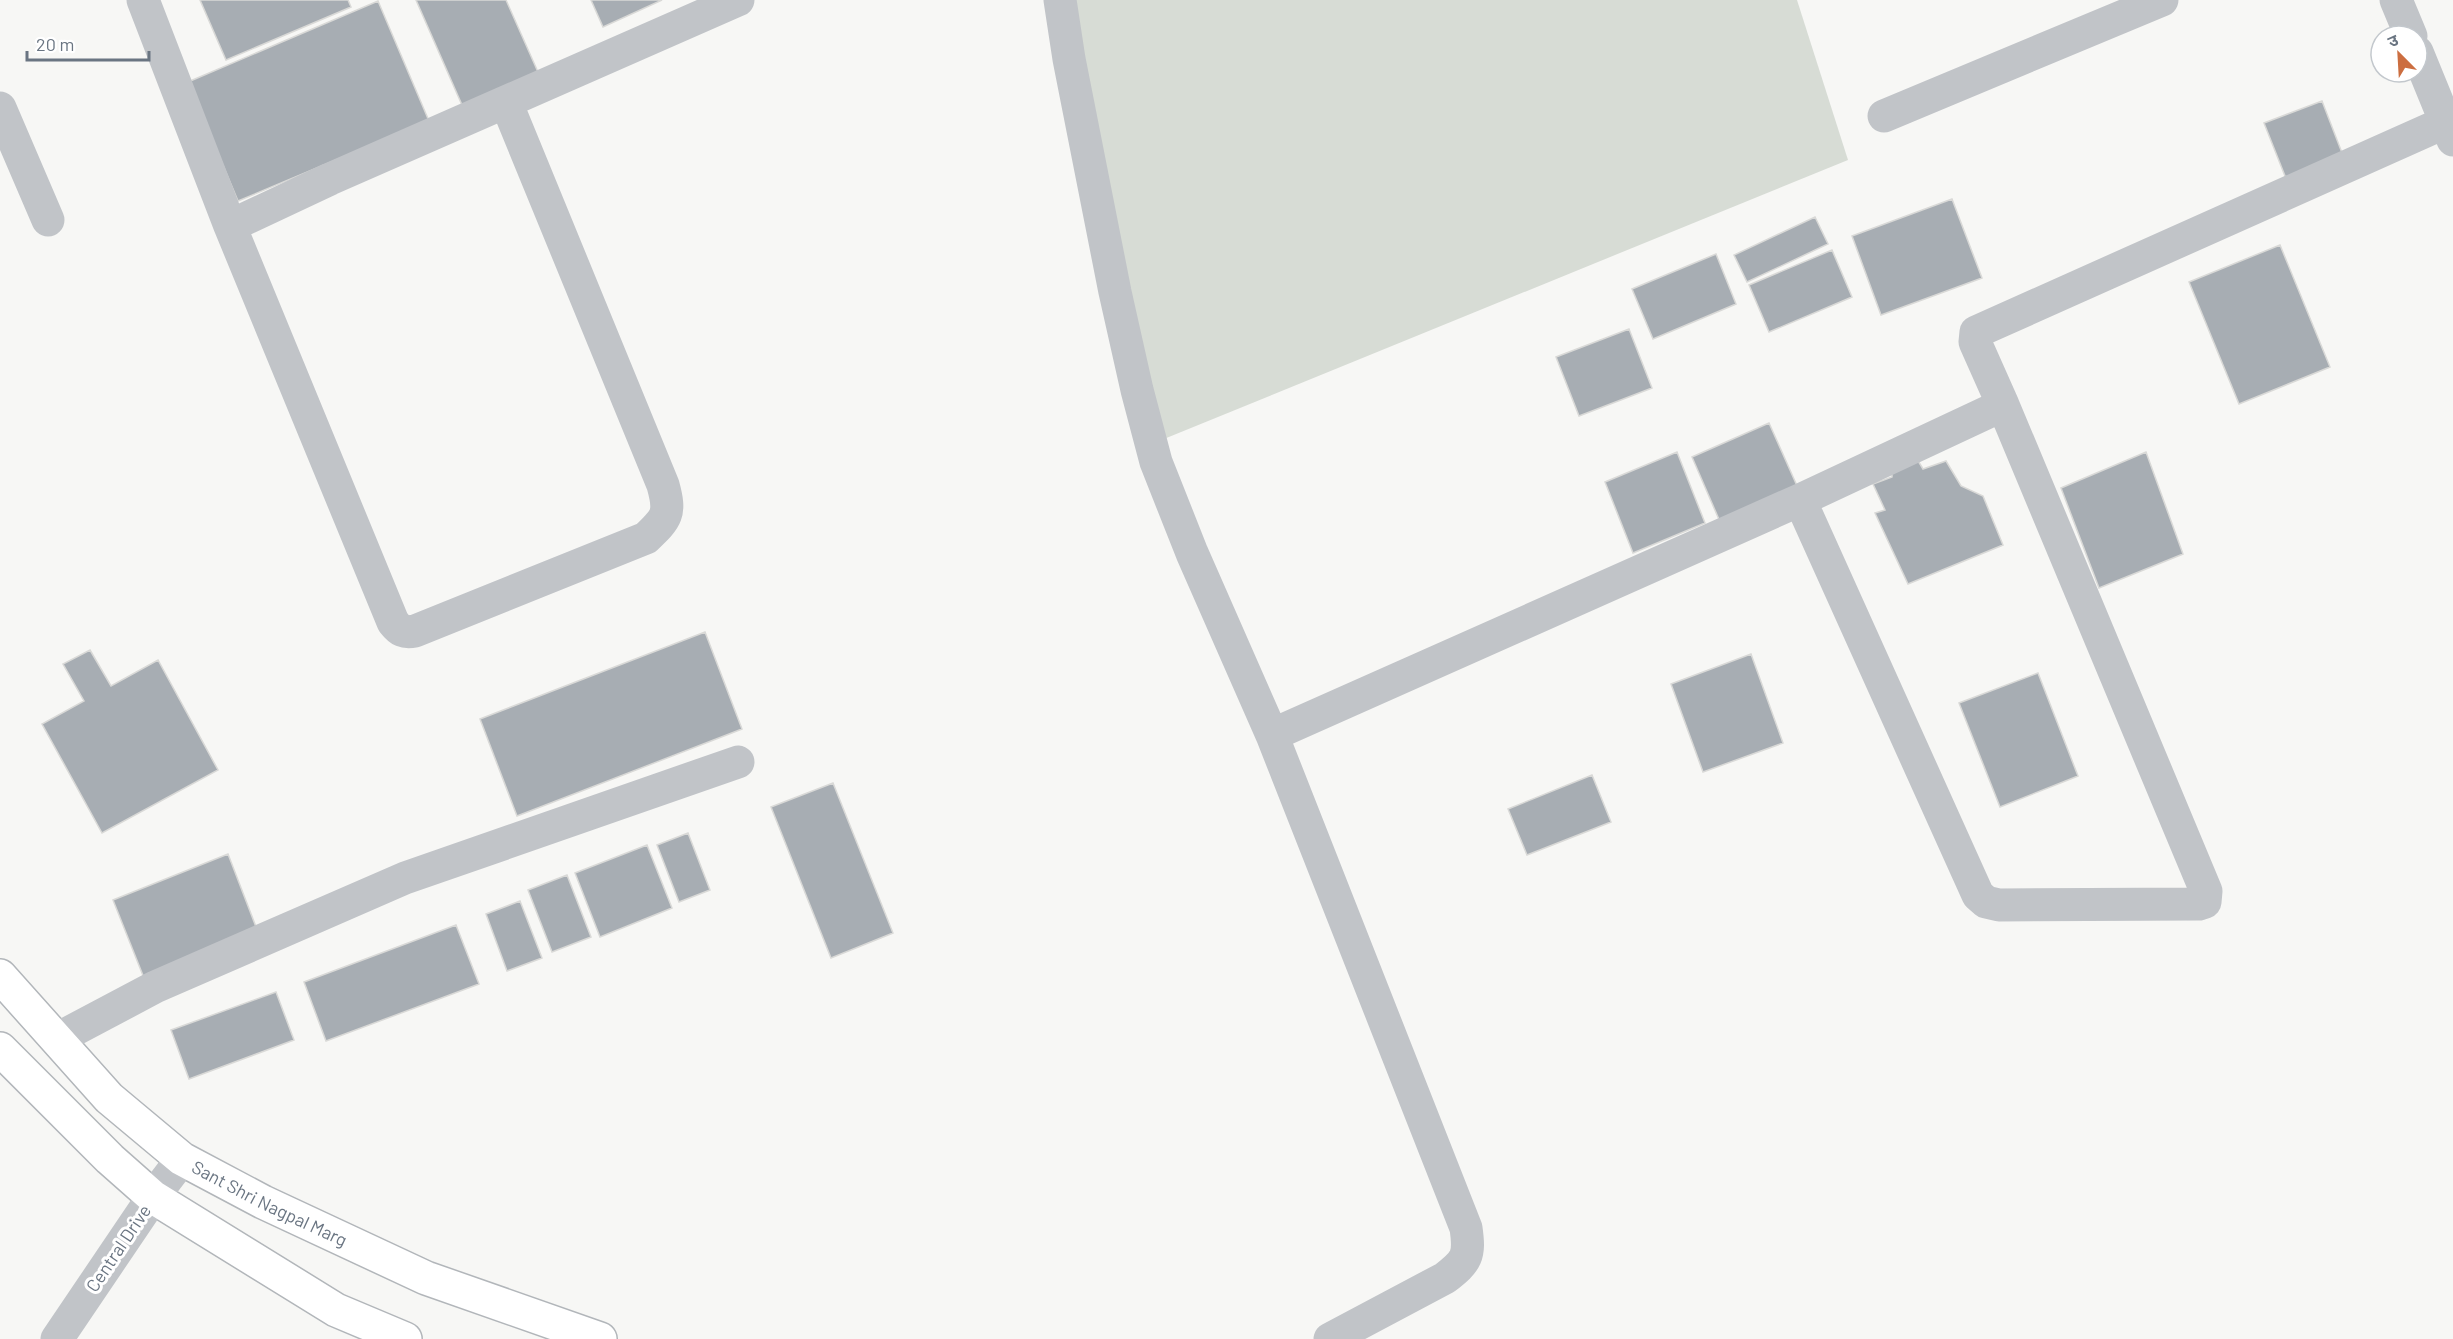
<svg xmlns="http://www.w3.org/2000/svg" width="2453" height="1339" font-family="Barlow,'Noto Sans Devanagari',sans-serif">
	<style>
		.green { fill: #d7dcd5 }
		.building { fill: #a7adb3; stroke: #d9d9d7; stroke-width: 1.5 }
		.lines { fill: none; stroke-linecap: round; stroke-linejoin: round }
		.secondary-casing { stroke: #b2b6ba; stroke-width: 36 }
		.street { stroke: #c1c4c8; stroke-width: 33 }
		.secondary { stroke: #fff; stroke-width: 33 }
		.labels { text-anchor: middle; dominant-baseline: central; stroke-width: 6; stroke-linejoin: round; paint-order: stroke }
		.street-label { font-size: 18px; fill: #6a7582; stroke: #fff }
	</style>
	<rect width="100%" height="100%" fill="#f7f7f5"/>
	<!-- green -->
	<path class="green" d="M1073,0H1797L1848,160L1159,441Z"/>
	<!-- building -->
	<path class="building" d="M200,0H348L351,7L226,60Z
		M416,0H506L538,72L462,105Z
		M591,0H662L603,27Z
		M378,1L429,121L238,201L188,82Z
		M2322,101L2344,158L2287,181L2264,123Z
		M1952,199L1982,278L1881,315L1852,236Z
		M1815,217L1828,244L1747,282L1734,255Z
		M2280,245L2330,367L2239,404L2189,282Z
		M1832,250L1852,297L1769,332L1749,285Z
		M1716,254L1736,304L1653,339L1632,289Z
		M1629,329L1652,388L1579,416L1556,357Z
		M1769,423L1802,497L1724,531L1692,457Z
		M1677,452L1705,523L1633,553L1605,482Z
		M2146,452L2183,554L2099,588L2061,488Z
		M1917,459L1923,469L1946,461L1961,486L1983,496L2003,545L1908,584L1875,513L1885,510L1873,484L1892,477V468Z
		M705,632L742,729L517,816L480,719Z
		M90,650L111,686L158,660L218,770L102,833L42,724L84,701L63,664Z
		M1751,654L1783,743L1703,772L1671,684Z
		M2038,673L2078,776L2000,807L1959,703Z
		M1592,775L1611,822L1527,855L1508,809Z
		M833,783L893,933L831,958L771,807Z
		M688,833L710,890L679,902L657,845Z
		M647,845L672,908L600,937L575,873Z
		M228,854L258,932L144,978L113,900Z
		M567,875L591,937L552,952L528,890Z
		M520,901L542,958L507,971L486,914Z
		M456,925L479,984L326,1041L304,982Z
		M276,992L294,1040L189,1079L171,1030Z"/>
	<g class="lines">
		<defs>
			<g id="secondary">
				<path id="s1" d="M0,976L109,1098L182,1159L263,1202L426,1278L600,1339"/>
				<path d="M0,1049L110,1159L153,1197L336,1310L405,1339"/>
			</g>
		</defs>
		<!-- secondary casing -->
		<use href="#secondary" class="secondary-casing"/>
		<!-- street -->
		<path class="street" d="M143,0L230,226L330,179L738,0
			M1060,0L1069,59L1115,292L1137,390L1156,462L1192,553L1272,735L1466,1228C1470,1256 1467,1261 1445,1278L1330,1339
			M2396,0L2411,36
			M2417,52L2453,140
			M0,108L48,220
			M1884,116L2162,0
			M230,226L393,622C400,631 404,633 415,631L646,538C667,518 671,514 663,485L506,102
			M1800,500L1978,895L1986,902L1999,905L2199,904L2205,902L2206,891L2003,405
			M1272,735L1800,500L2003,405L1975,342L1976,332L2446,122
			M57,1039L155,987L405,878L738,762
			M57,1339L153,1197L182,1159"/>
		<!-- secondary -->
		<use href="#secondary" class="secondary"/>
	</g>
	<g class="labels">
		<!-- street labels -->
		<g class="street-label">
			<text stroke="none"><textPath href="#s1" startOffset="357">Sant Shri Nagpal Marg</textPath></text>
			<text transform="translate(118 1248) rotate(-56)">Central Drive</text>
		</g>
	</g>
	<!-- north arrow -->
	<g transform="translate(2399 54) rotate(336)"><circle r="28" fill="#ffffff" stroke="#c3c8cd" stroke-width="1.5"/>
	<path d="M0-4.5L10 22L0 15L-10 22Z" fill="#cc6e40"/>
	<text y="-9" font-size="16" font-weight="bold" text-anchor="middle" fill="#6a7582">उ</text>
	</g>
	<!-- scale -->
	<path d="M27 51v9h122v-9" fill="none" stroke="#6a7582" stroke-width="3"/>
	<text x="36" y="51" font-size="18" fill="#6a7582" stroke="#ffffff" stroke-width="4.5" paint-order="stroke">20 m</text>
</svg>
